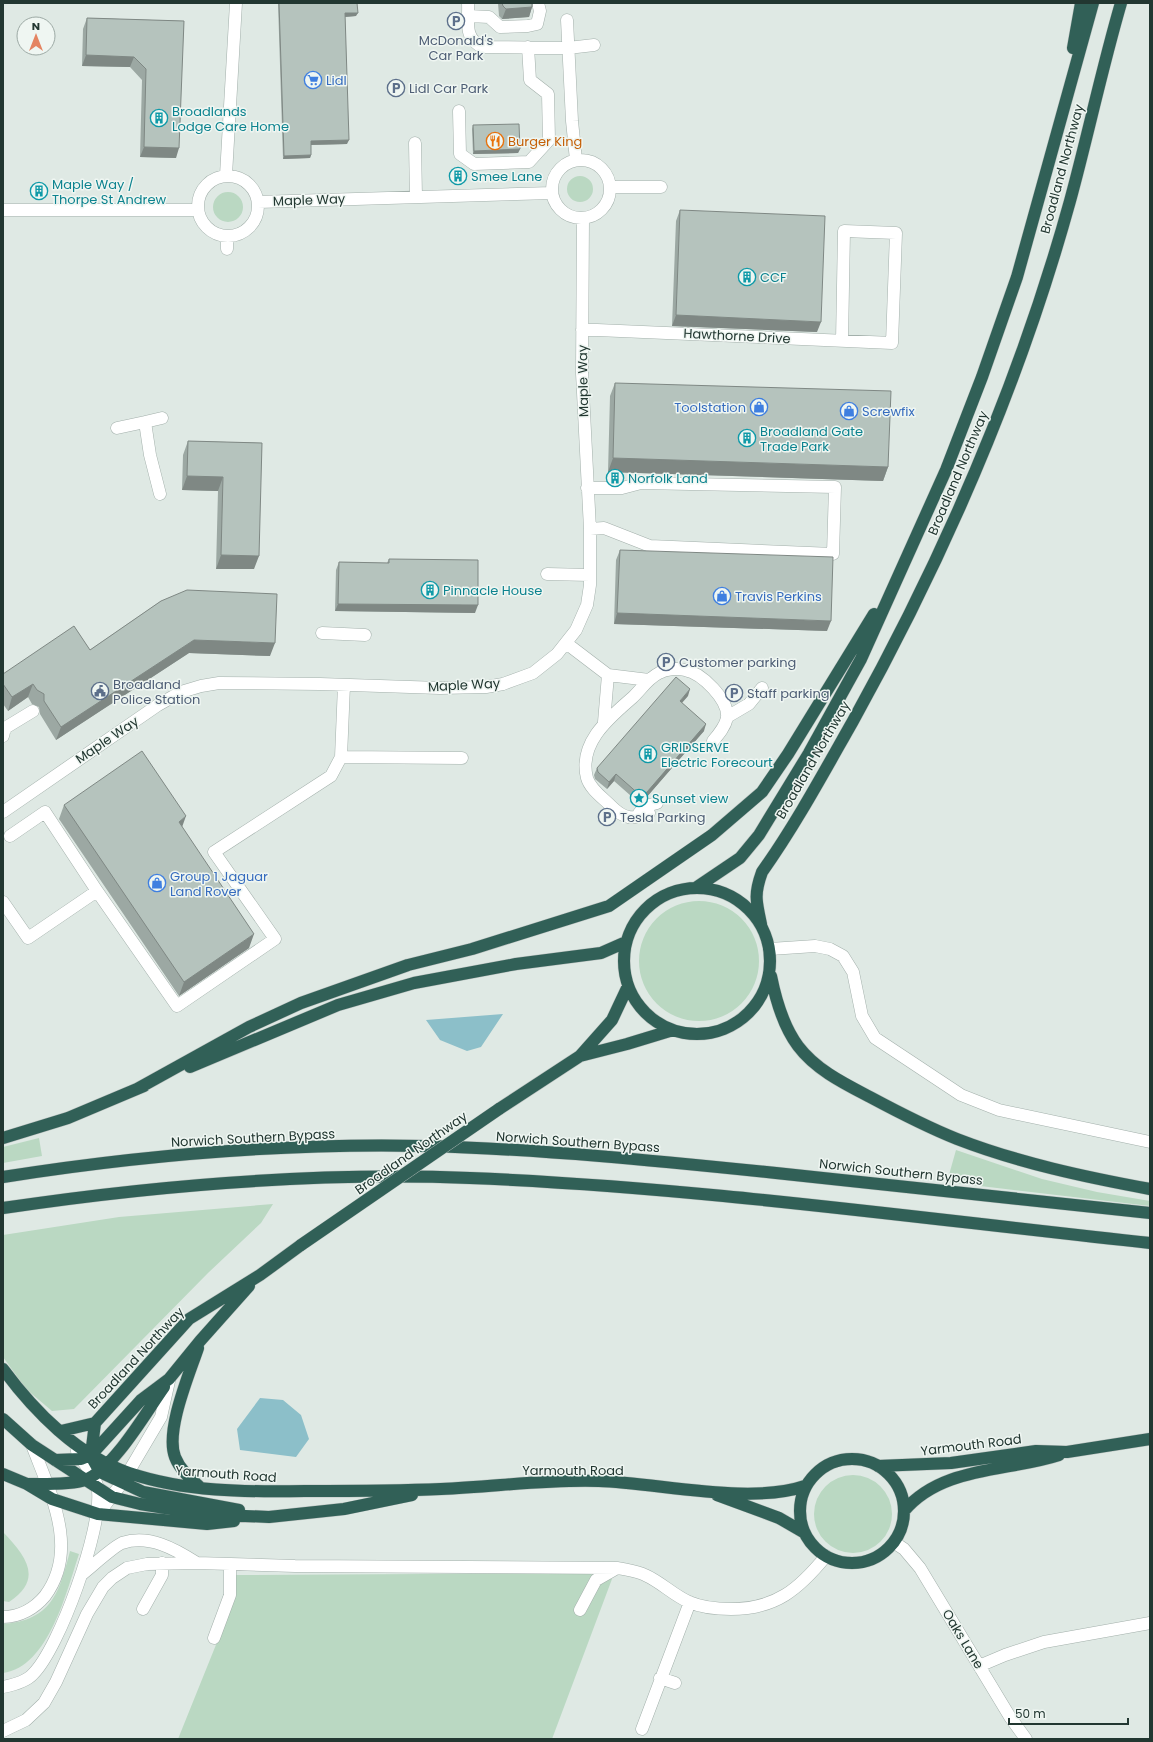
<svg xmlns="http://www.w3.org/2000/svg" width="1153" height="1742" font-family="Poppins,sans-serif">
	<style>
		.green { fill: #bad8c2 }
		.water { fill: #8cbfc9 }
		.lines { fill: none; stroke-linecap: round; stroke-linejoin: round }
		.minor-casing { stroke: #a3b0ab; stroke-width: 13 }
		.highway-casing { stroke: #bdc3c1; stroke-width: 13 }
		.minor { stroke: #fff; stroke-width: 12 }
		.highway { stroke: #316057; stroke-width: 12 }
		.highway-bridge-casing { stroke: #bdc3c1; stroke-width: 13; stroke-linecap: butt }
		.highway-bridge { stroke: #316057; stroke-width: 12 }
		.wall { fill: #9ca8a3 }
		.shaded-wall { fill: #7f8884 }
		.building { fill: #b5c3bd; stroke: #7f8884 }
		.labels { text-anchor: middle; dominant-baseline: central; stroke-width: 3; stroke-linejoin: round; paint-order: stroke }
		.service-label { font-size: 13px; fill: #4e5e75; stroke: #eff6f2; text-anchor: start }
		.shop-label { font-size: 13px; fill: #366cbe; stroke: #eff6f2; text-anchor: start }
		.culture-label { font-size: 13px; fill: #0d838f; stroke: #eff6f2; text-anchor: start }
		.food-label { font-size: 13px; fill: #c56008; stroke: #eff6f2; text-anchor: start }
		.street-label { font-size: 13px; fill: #223731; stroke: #eff6f2 }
	</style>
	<rect width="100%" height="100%" fill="#dfe9e4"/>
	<!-- green -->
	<path class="green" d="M567 189a13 13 0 1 1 26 0a13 13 0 1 1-26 0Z
		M213 207a15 15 0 1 1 30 0a15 15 0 1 1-30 0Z
		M639 961a60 60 0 1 1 120 0a60 60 0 1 1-120 0Z
		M39,1138L42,1156L3,1163V1147Z
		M956,1150L1042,1179L1097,1192L1150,1201V1206L947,1182Z
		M273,1204L261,1223L208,1273L74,1409L52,1411L26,1389L3,1357V1235L119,1217Z
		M814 1514a39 39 0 1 1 78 0a39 39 0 1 1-78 0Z
		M3,1532C26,1556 44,1579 9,1602L3,1601Z
		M70,1551L79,1554C67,1590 49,1667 3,1673V1624C52,1620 59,1593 70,1551Z
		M586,1573L612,1579L552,1739H178L232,1605L235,1575Z"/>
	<!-- water -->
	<path class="water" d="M503,1014L481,1047L467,1051L440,1040L426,1020Z
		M260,1398L283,1400L301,1415L309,1439L296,1457L240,1450L237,1429Z"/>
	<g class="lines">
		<defs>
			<path id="minor" d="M468,3C469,21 463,39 483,47L568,48L594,45
				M469,16L489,17L500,27L528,26L537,24L540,11L538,3
				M567,20L572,121L576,160
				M459,111L460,154L474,164L529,162L549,140L548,94L530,80L528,47
				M415,143L416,197
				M552 189a29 29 0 1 1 58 0a29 29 0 1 1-58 0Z
				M226,175L236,3
				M198 206a30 30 0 1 1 60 0a30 30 0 1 1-60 0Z
				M610,187H661
				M258,202L552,193
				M3,210H198
				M227,237V249
				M582,330H597L892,343L896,233L844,231L842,341
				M117,428L145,422
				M587,488H622L641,483L835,487L833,554L650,546L604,528L590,529
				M160,494L150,455L145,422L162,418
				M547,574L590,575
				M322,633L365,635
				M566,643L608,675L649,680
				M727,717L749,704L762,688
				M604,722L608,675
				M3,736L5,728L33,711
				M341,757L462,758
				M3,812L158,705L181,692L201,686L219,683L320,684L440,688L486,687L503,684L533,673L557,654L576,630L587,605L590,585V529L582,373L583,218
				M639,813L646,806L657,803
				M649,813C632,820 624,819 611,806C603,798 590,789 587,778C578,743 609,718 632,698C641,690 647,679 659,673C666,669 677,668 685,670C702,673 729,700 727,718C725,727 719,734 713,741
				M10,836L45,812L97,891L177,1006L275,939L214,852L331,776L341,757L344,685
				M3,902L28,938L97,891
				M770,949L815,946L830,949L843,956L853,972L862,1016L875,1038L961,1095L999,1110L1150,1142
				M98,1514L122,1483L161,1417L169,1381
				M895,1543L904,1549L920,1568L1010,1717L1026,1739
				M81,1575C89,1569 114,1546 122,1543C149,1534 175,1549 197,1563
				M143,1609L162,1575V1563
				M580,1610L596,1580L617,1568
				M3,1617C20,1617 35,1608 45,1596C80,1549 50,1493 32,1445
				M214,1638L230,1595V1565
				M979,1666L1005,1655L1044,1642L1150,1623
				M660,1678L675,1683
				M3,1687C13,1685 26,1682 33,1674C60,1647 102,1529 98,1491C97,1476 83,1464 77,1451
				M642,1729L690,1602
				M3,1731L26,1720L44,1703L56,1682L87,1614L103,1587L112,1578L127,1568L147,1564L197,1563L295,1566L618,1568C627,1570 637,1571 645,1575C661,1582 673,1595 689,1602C703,1608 717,1609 731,1609C776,1609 799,1589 826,1556"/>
			<path id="highway" d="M1073,48L1081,3
				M697,887L740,858L759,835L809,753L861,659L946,470L982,377L1017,277L1093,3
				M624 961a73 73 0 1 1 146 0a73 73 0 1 1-146 0Z
				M761,924C756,901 754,894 762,872C796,824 824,772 853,721C944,557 1020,382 1070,201C1088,135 1102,68 1121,3
				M771,976C776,1001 783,1026 798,1046C816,1070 845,1084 870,1097C898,1112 927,1127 957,1139C1019,1163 1085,1177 1150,1189
				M580,1056L627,1044L673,1030
				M190,1067L338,1005L414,983L516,964L601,953L626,942
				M137,1089L249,1027L301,1003L408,965L472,949L609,906L712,835L762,792L788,754L874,614
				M499,1109L580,1056L612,1020L628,986
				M3,1138L68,1118L144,1086
				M3,1177C142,1155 283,1143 424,1146C541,1149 659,1161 776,1173C901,1186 1025,1200 1150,1213
				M3,1208C157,1185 314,1172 470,1178C697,1187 924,1219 1150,1243
				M198,1348C189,1375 165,1431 175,1457C180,1470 191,1479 201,1488
				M3,1369C34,1411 78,1456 129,1473C185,1492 246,1492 305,1491C351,1491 396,1491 441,1489C494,1487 546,1479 599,1481C659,1483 750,1505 805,1486
				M3,1419L32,1445L112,1497L140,1504L203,1514L269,1517L344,1509L412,1495
				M61,1431L95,1423L189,1319L260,1275L301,1245
				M91,1455L95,1423
				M91,1456L100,1472L143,1492L239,1510
				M800 1511a52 52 0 1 1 104 0a52 52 0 1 1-104 0Z
				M55,1460L81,1459L91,1455L141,1400L169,1379L200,1341L249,1286
				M878,1466L951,1463L1036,1451L1067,1452L1150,1439
				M3,1474L27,1484L52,1499L98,1514L207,1524L234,1521
				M27,1484C43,1484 70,1485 85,1480C114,1469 146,1412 164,1387
				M717,1495L779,1518L805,1533
				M904,1511C942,1466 1007,1472 1059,1455"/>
		</defs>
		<!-- minor casing -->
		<use href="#minor" class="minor-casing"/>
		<!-- highway casing -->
		<use href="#highway" class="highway-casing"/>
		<!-- minor -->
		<use href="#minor" class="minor"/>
		<!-- highway -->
		<use href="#highway" class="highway"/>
		<defs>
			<path id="highway-bridge" d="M301,1245L499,1109"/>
		</defs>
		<!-- highway-bridge casing -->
		<use href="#highway-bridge" class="highway-bridge-casing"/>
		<!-- highway-bridge -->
		<use href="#highway-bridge" class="highway-bridge"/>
	</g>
	<!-- wall -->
	<path class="wall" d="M278,3H357L356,16L345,17L347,144L311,145V155L310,158L283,159Z
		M498,3H533L532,7L529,17L502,19L499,16Z
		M87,18L184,21L176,158L140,157L142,80L130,67L82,66L83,29Z
		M473,125L520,149L518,153L473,154L472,129Z
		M680,210L817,332L672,326L676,221Z
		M615,383L888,467L883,481L608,472L610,396Z
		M188,441L262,443L254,569H216L218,491L182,490L183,455Z
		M620,550L827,631L614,624L616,560Z
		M389,559L475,613L335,611L336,570L339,562L387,563Z
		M161,601L270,656L189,653L56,740L40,714L39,707L32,704L28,697L8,711L3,704V674L90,650Z
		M688,696L682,703L704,731L645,799L639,803L614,781L607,789L595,779L594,775L597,768Z
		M64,805L249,948L179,996L59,819Z"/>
	<!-- shaded-wall -->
	<path class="shaded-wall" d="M532,7L529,17L502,19L506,9Z
		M345,13H358L356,16L344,17Z
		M86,55L134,57L130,67L82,66Z
		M349,140L347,144L309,145L311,141Z
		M144,147L179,148L176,158L140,157Z
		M520,149L518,153L473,154L474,151Z
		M311,155L310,158L283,159L284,156Z
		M676,315L821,322L817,332L672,326Z
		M613,458L888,467L883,481L608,472Z
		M187,476L223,477L218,491L182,490Z
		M221,555L259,556L254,569H216Z
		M338,604L478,605L475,613L335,611Z
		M617,613L831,621L827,631L614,624Z
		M194,640L275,643L270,656L189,653L56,740L61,727Z
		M33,684L28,697L8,711L12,697Z
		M690,689L688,696L677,708L680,701Z
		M706,724L704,731L645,799L639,803L641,796Z
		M616,774L614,781L607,789L609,782Z
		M186,816L181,830L179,822Z
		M254,934L249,948L179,996L184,982Z"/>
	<!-- building -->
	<path class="building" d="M279,3H357L358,13H345L349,140L311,141V155L284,156Z
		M502,3H532V7L506,9L503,6Z
		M87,18L184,21L179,148L144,147L146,69L134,57L86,55Z
		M519,124L520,149L474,151L473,125Z
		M680,210L825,216L821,322L676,315Z
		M615,383L891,391L888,467L613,458Z
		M188,441L262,443L259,556L221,555L223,477L187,476Z
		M620,550L833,557L831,621L617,613Z
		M389,559L478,560V605L338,604L339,562L389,563Z
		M187,590L277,594L275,643L194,640L61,727L44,701V694L37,690L33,684L12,697L3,684V674L74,626L90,650L161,601Z
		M676,677L690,689L680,701L706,724L647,792L641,796L616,774L609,782L598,772L597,768Z
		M142,751L186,816L179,822L254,934L184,982L64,805Z"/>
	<!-- icons -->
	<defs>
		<symbol id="parking-ring" viewBox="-11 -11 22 22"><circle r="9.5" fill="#eff6f2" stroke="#5c6f8a" stroke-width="1.5"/><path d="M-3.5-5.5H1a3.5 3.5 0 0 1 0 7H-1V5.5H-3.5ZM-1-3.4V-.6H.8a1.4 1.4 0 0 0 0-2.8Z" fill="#5c6f8a"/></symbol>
		<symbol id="supermarket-ring" viewBox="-11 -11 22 22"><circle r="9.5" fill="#eff6f2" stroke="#3f7fe0" stroke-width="1.5"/><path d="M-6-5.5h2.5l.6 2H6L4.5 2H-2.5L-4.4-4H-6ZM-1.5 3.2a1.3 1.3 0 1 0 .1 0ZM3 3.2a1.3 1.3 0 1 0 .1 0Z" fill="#3f7fe0"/></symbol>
		<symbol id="building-ring" viewBox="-11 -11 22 22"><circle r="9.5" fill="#eff6f2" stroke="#0f9aa8" stroke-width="1.5"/><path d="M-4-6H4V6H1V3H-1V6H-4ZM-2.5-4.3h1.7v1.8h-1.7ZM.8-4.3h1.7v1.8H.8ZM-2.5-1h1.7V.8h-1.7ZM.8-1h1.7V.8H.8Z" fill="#0f9aa8"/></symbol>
		<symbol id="restaurant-ring" viewBox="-11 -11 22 22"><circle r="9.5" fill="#eff6f2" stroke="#e8710a" stroke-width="1.5"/><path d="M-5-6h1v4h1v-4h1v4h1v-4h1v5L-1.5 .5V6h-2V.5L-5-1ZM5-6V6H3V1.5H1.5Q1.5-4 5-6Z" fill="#e8710a"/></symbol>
		<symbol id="shop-ring" viewBox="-11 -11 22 22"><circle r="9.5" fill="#eff6f2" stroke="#3f7fe0" stroke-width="1.5"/><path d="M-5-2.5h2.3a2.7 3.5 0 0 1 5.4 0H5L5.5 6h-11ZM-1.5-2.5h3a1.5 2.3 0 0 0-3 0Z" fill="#3f7fe0"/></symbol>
		<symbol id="civic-ring" viewBox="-11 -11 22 22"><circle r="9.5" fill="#eff6f2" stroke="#5c6f8a" stroke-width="1.5"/><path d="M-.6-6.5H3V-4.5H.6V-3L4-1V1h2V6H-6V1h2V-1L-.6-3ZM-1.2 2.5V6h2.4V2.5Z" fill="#5c6f8a"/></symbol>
		<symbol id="sight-ring" viewBox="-11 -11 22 22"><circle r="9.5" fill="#eff6f2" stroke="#0f9aa8" stroke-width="1.5"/><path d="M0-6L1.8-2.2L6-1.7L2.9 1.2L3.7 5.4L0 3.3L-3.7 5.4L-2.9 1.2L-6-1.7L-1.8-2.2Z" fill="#0f9aa8"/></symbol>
	</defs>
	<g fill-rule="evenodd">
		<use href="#parking-ring" x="446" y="11" width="20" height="20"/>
		<use href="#supermarket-ring" x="303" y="70" width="20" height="20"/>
		<use href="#parking-ring" x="386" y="78" width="20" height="20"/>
		<use href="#building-ring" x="149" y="108" width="20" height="20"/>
		<use href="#restaurant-ring" x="485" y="131" width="20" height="20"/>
		<use href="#building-ring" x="448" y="166" width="20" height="20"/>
		<use href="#building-ring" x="29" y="181" width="20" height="20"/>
		<use href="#building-ring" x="737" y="267" width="20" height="20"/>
		<use href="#shop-ring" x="749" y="397" width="20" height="20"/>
		<use href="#shop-ring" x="839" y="401" width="20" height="20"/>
		<use href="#building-ring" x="737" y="428" width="20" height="20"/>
		<use href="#building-ring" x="605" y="468" width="20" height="20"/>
		<use href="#building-ring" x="420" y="580" width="20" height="20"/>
		<use href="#shop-ring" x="712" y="586" width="20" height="20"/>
		<use href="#parking-ring" x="656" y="652" width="20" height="20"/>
		<use href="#civic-ring" x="90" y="681" width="20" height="20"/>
		<use href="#parking-ring" x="724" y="683" width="20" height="20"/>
		<use href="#building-ring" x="638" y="744" width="20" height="20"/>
		<use href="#sight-ring" x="629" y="788" width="20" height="20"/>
		<use href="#parking-ring" x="597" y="807" width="20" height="20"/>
		<use href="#shop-ring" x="147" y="873" width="20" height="20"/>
	</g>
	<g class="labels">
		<!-- service labels -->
		<g class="service-label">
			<text x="456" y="40" text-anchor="middle">McDonald's<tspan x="456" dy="15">Car Park</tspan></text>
			<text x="409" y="88">Lidl Car Park</text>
			<text x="679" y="662">Customer parking</text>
			<text x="113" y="684">Broadland<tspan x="113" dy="15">Police Station</tspan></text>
			<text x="747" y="693">Staff parking</text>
			<text x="620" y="817">Tesla Parking</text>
		</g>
		<!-- shop labels -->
		<g class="shop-label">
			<text x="326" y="80">Lidl</text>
			<text x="746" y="407" text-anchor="end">Toolstation</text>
			<text x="862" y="411">Screwfix</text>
			<text x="735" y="596">Travis Perkins</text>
			<text x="170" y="876">Group 1 Jaguar<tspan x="170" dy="15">Land Rover</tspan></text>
		</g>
		<!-- culture labels -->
		<g class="culture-label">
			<text x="172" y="111">Broadlands<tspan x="172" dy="15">Lodge Care Home</tspan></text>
			<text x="471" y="176">Smee Lane</text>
			<text x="52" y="184">Maple Way /<tspan x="52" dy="15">Thorpe St Andrew</tspan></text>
			<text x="760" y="277">CCF</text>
			<text x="760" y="431">Broadland Gate<tspan x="760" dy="15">Trade Park</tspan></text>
			<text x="628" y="478">Norfolk Land</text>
			<text x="443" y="590">Pinnacle House</text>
			<text x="661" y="747">GRIDSERVE<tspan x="661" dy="15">Electric Forecourt</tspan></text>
			<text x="652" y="798">Sunset view</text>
		</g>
		<!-- food labels -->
		<g class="food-label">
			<text x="508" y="141">Burger King</text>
		</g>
		<!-- street labels -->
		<g class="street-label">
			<text transform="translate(1062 169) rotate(-75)">Broadland Northway</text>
			<text transform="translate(309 200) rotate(-2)">Maple Way</text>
			<text transform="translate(737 336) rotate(3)">Hawthorne Drive</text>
			<text transform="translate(583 381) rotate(-91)">Maple Way</text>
			<text transform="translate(958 473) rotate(-67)">Broadland Northway</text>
			<text transform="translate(464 685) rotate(-3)">Maple Way</text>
			<text transform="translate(107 740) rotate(-34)">Maple Way</text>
			<text transform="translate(813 760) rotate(-60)">Broadland Northway</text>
			<text transform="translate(253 1138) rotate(-3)">Norwich Southern Bypass</text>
			<text transform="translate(578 1142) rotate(4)">Norwich Southern Bypass</text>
			<text transform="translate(411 1153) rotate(-35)">Broadland Northway</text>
			<text transform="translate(901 1172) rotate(6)">Norwich Southern Bypass</text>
			<text transform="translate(136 1358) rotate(-47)">Broadland Northway</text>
			<text transform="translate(971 1445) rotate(-7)">Yarmouth Road</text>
			<text x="573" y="1470">Yarmouth Road</text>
			<text transform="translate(226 1474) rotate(4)">Yarmouth Road</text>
			<text transform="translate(963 1639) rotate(59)">Oaks Lane</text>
		</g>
	</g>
	<!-- border -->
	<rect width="1153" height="1742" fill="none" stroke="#223731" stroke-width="8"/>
	<!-- north arrow -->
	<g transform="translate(36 36)"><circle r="19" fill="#eff6f2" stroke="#9daaa5"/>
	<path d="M0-3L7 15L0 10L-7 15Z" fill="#e48462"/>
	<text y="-6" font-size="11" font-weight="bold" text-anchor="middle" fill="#223731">N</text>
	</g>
	<!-- scale -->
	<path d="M1009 1718v6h119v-6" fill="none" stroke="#223731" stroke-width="2"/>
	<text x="1015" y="1718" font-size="12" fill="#223731" stroke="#eff6f2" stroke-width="3" paint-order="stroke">50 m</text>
</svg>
